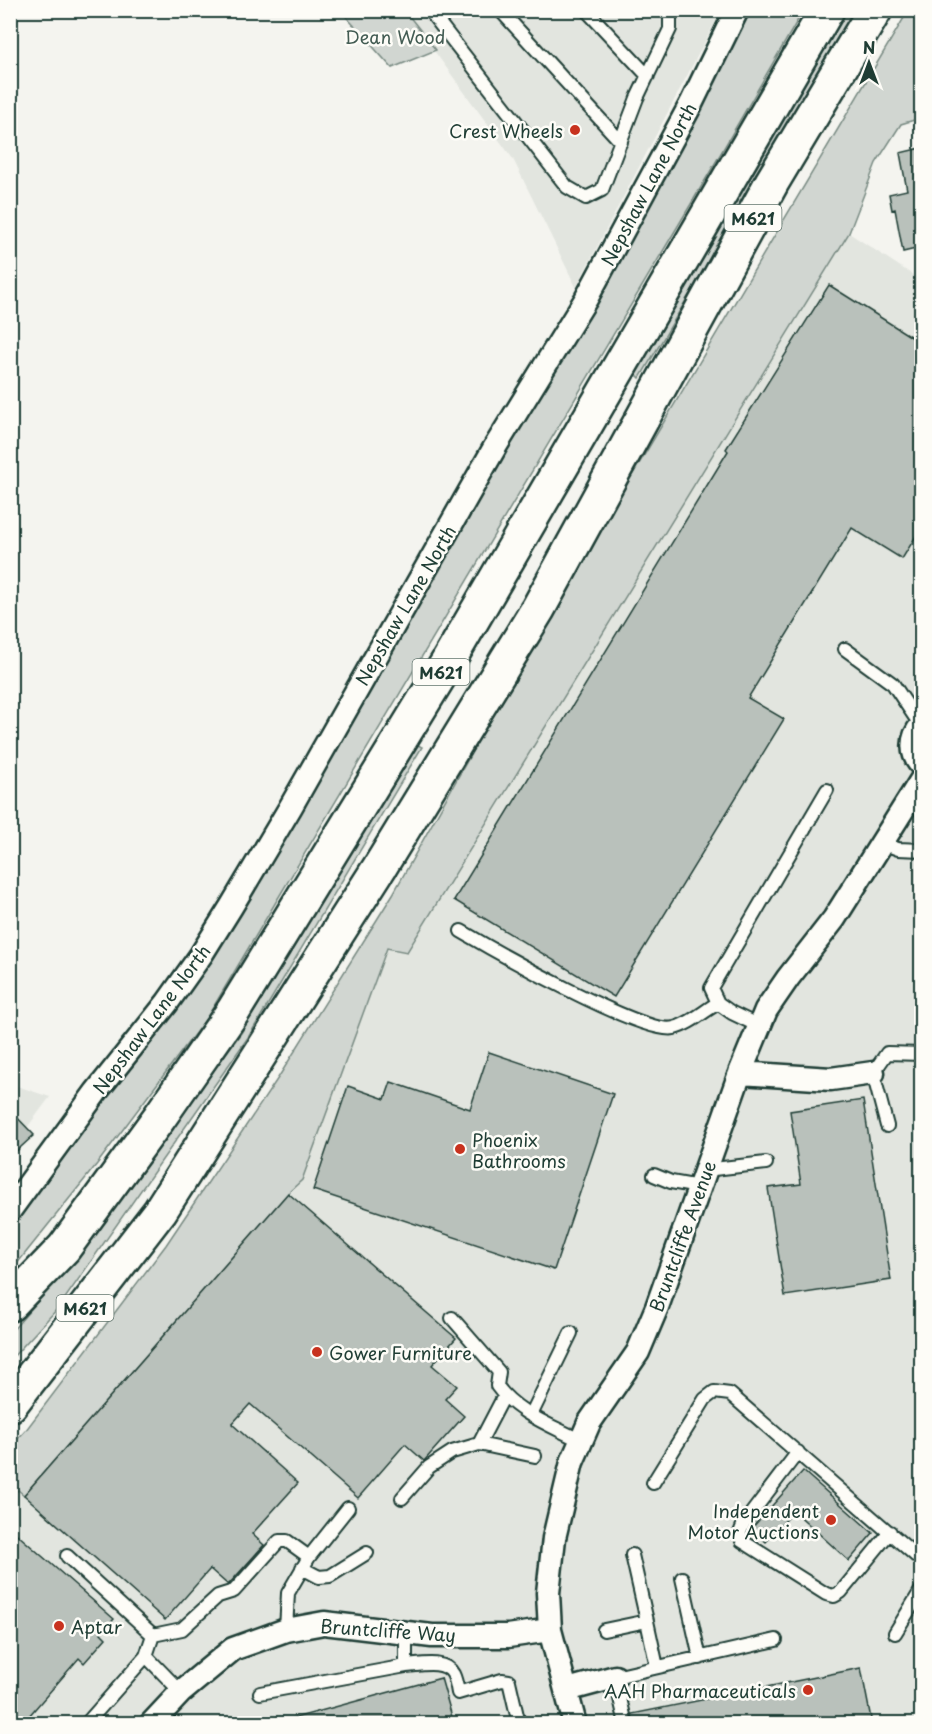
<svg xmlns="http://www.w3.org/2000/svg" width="932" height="1734" font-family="'Playpen Sans',sans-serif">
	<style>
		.built { fill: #e2e5df }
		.green { fill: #d1d6d1; stroke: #788a82; stroke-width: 1.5 }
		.building { fill: #b9c1bb; stroke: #1f3d34; stroke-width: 1.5 }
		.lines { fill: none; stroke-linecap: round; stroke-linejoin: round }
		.lane-casing { stroke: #1f3d34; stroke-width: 16 }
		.street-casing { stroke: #1f3d34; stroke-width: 27 }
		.highway-casing { stroke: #1f3d34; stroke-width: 38 }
		.lane { stroke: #fdfcf7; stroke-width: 12 }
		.street { stroke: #fdfcf7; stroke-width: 22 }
		.highway { stroke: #fdfcf7; stroke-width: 33 }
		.poi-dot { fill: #c8321e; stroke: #fdfcf7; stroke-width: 2 }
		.labels { text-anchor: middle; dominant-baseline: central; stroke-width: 5; stroke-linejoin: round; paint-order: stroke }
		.shield { fill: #fdfcf7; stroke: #62766e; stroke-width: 1.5 }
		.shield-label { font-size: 16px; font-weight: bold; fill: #1f3d34 }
		.park-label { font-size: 18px; fill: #435c53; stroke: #fdfcf7 }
		.poi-label { font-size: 18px; fill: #1f3d34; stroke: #fdfcf7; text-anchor: end }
		.street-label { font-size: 18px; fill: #1f3d34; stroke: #fdfcf7 }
	</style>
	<rect width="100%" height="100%" fill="#f4f4ef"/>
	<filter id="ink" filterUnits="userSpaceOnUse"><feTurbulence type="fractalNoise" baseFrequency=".0167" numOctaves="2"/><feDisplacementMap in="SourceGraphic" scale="12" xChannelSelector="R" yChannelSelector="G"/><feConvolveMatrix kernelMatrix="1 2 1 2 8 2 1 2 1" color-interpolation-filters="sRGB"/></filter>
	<g filter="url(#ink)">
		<!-- built -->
		<path class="built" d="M405,11H721L576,287L513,159Z
			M849,233L922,281L921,1723L11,1724V1498L18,1490L24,1495L302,1180L387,948Z
			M11,1084L50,1097L11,1149Z"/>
		<!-- green -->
		<path class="green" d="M341,11H405L436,50L392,68Z
			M751,11H803L710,172L208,1016L97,1164L11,1271V1227L181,998L637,222Z
			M847,11H857L640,378L634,372Z
			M908,11H921V118L901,124L876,163L849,233L407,952L387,948L302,1180L288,1193L24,1495L18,1490L11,1497V1446L26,1430L166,1245L278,1078L393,894L532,644Z
			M416,744L422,747L249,1036L59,1307L11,1359V1332L80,1253L241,1033Z"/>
		<!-- building -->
		<path class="building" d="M921,148V232L917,233L920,248L903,252L895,209L892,210L889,194L907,190L900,153Z
			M829,285L921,343V528L902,559L852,528L748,698L784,719L614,997L454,900L728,451L726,449Z
			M489,1052L613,1094L554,1270L313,1190L348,1086L385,1099L391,1082L470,1109Z
			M863,1100L891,1280L785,1296L768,1188L801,1184L790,1111Z
			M10,1110L34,1135L10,1157Z
			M288,1193L456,1338L432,1365L457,1386L445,1399L464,1416L424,1461L405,1444L358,1498L250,1404L232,1424L298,1483L252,1534L264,1545L229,1584H227L210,1569L165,1620L24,1495Z
			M803,1471L873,1533L849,1561L794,1511L766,1542L751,1529Z
			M10,1528L114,1619L101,1633L106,1638L84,1663L79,1658L22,1724H10Z
			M861,1668L872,1724H634L632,1714Z
			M441,1678L454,1724H292L291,1719Z"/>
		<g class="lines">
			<defs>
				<path id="lane" d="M429,10L567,187L586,198L602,190L637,98L670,29V13L668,10
					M500,10L621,142
					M586,10L648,76
					M845,649L893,684L921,726
					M882,843L898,849L922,850
					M461,931C493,950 644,1036 674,1028C689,1025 704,1011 718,1003
					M759,1026L732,1013L718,1003L711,988L827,790
					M887,1126L873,1073L887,1053L922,1054
					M705,1170L766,1163
					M654,1175L671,1182L699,1187
					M452,1318L499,1372L497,1386C516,1413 553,1426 581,1441
					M531,1415L571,1333
					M479,1444L535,1456
					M798,1452L744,1523L740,1533L742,1541L826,1594L834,1596L841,1592L890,1532
					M653,1483L705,1399L714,1392L730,1394L922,1561
					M402,1498L429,1467L452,1452L479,1444L504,1396
					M632,1555L647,1621
					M67,1556L153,1635
					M302,1568L319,1577L330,1576L367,1553
					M682,1578L700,1658
					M286,1630L288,1593L309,1557L348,1508
					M604,1630L647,1621L657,1667
					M895,1633L922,1589
					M146,1656L181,1692
					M406,1666C420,1665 445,1659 453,1674C456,1680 457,1687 458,1693L502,1680L509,1681L519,1724
					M260,1693L406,1666V1632
					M86,1724L146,1656L153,1635L182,1629L218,1596L234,1591L279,1541H287L309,1557
					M626,1724L615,1677L776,1640"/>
				<path id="street" d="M922,725C911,737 910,754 922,766
					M740,1073L831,1079L873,1073
					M10,1210L96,1092L167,1003L201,955L231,907L290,808L495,447L586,299L691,104L737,10
					M567,1690L615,1677
					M151,1724L181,1692L233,1649L286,1630L324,1623L432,1636H508L550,1630
					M575,1724L550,1630L548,1593L554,1538L572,1462L589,1423L638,1352L657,1307L740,1073L766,1010L788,978L834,919L922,779"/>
				<path id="highway" d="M10,1304L64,1248L159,1118L234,1010L446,665L827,10
					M10,1405L160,1211L381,865L538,609L772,182L875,10"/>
			</defs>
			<!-- lane casing -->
			<use href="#lane" class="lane-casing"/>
			<!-- street casing -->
			<use href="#street" class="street-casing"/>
			<!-- highway casing -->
			<use href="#highway" class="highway-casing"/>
			<!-- lane -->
			<use href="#lane" class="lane"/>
			<!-- street -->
			<use href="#street" class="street"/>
			<!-- highway -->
			<use href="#highway" class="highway"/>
		</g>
	</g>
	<!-- markers -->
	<g class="poi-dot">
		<circle cx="575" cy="130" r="6"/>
		<circle cx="460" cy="1149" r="6"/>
		<circle cx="317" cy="1352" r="6"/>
		<circle cx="831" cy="1520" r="6"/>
		<circle cx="59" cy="1626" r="6"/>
		<circle cx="808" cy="1690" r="6"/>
	</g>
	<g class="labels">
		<!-- shield labels -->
		<g class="shield">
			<rect x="724.5" y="205" width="57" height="26" rx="4.5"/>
			<rect x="412.5" y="659" width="57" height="26" rx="4.5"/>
			<rect x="56.5" y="1295" width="57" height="26" rx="4.5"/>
		</g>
		<g class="shield-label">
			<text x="753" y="218">M621</text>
			<text x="441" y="672">M621</text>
			<text x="85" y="1308">M621</text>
		</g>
		<!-- park labels -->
		<g class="park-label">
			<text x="395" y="36">Dean Wood</text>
		</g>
		<!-- poi labels -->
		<g class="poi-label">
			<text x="563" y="130">Crest Wheels</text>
			<text x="472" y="1139" text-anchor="start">Phoenix<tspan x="472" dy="21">Bathrooms</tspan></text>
			<text x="329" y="1352" text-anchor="start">Gower Furniture</text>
			<text x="819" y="1510">Independent<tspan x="819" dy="21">Motor Auctions</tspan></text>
			<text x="71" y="1626" text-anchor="start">Aptar</text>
			<text x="796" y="1690">AAH Pharmaceuticals</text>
		</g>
		<!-- street labels -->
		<g class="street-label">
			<text transform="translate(648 184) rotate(-62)">Nepshaw Lane North</text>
			<text transform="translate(405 605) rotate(-60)">Nepshaw Lane North</text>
			<text transform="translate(151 1019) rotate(-53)">Nepshaw Lane North</text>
			<text transform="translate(682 1236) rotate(-70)">Bruntcliffe Avenue</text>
			<text transform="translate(388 1630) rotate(4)">Bruntcliffe Way</text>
		</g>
	</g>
	<!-- margin -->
	<rect width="932" height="1734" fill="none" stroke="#fdfcf7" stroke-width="36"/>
	<rect x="18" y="18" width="896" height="1698" fill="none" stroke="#1f3d34" stroke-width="2" filter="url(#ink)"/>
	<!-- north arrow -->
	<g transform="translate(869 63)" stroke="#fdfcf7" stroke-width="4.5" paint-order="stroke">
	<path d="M0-4.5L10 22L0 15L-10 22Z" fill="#1f3d34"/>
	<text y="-9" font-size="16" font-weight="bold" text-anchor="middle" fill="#1f3d34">N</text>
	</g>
</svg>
